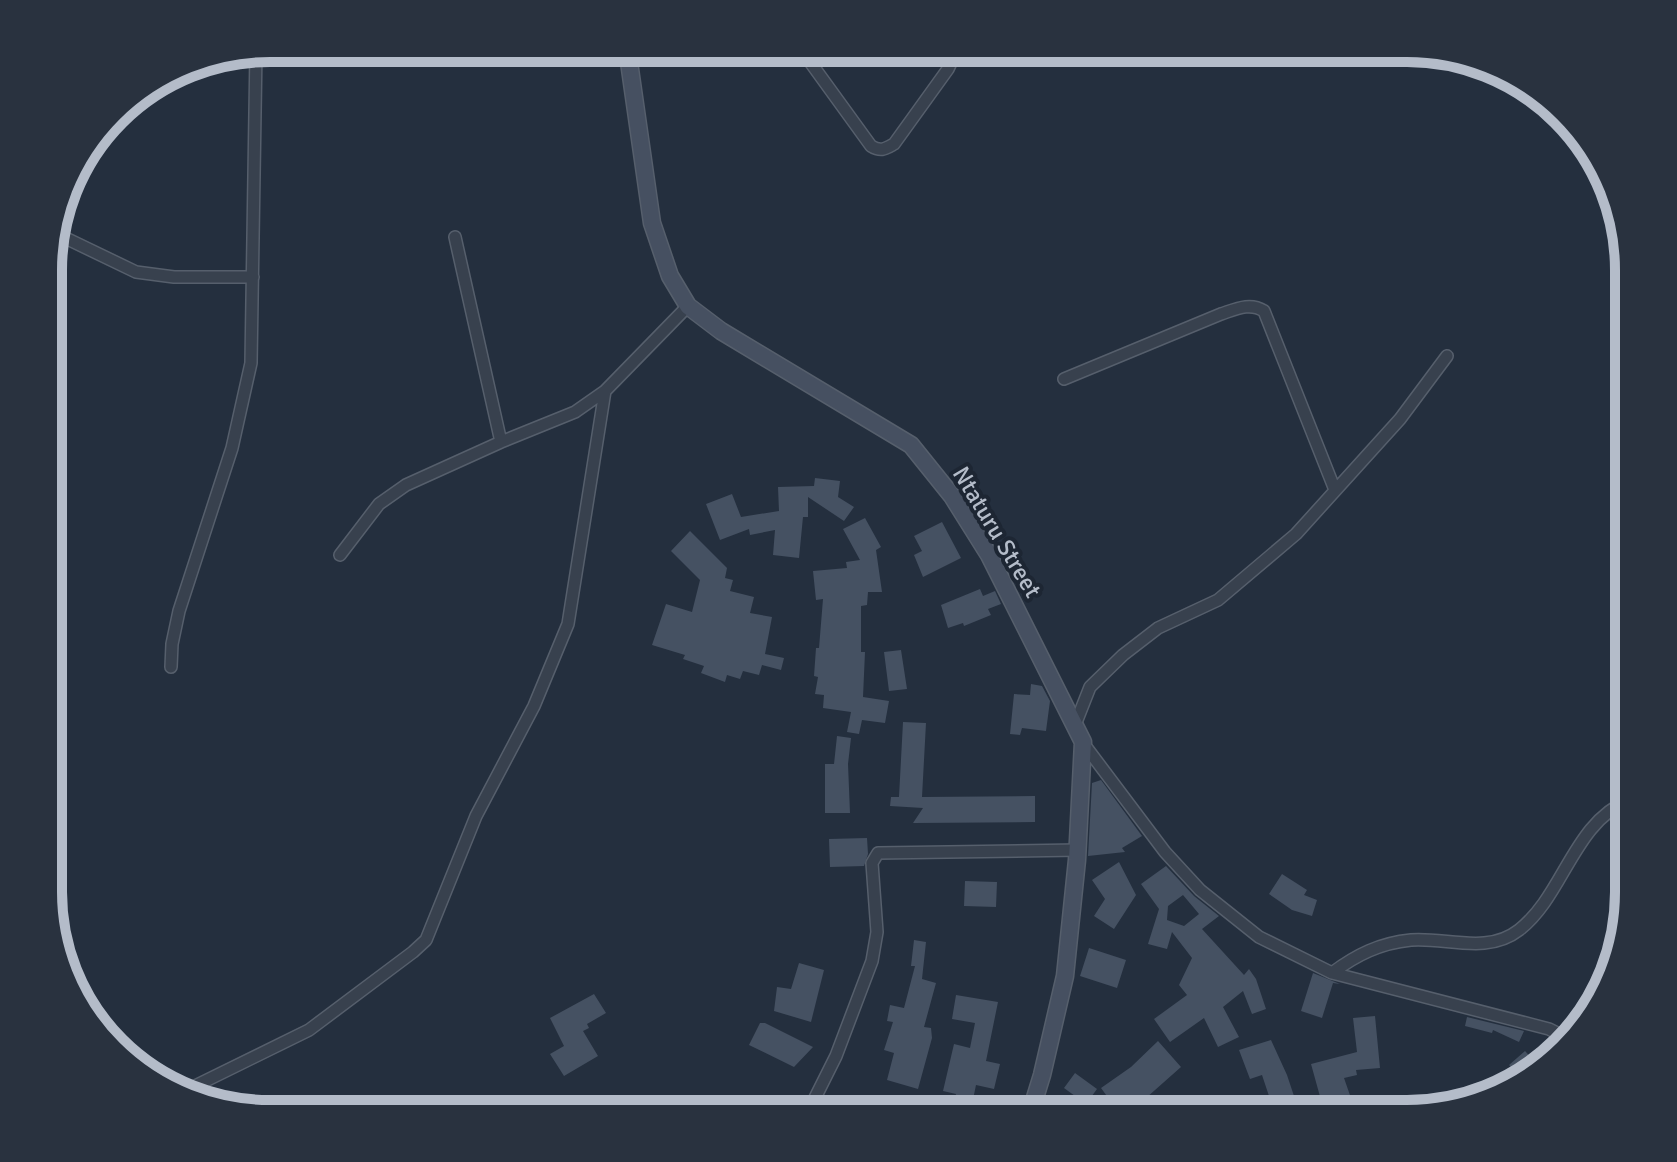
<svg xmlns="http://www.w3.org/2000/svg" width="1677" height="1162" font-family="Signika,sans-serif">
	<style>
		.building { fill: #455162; fill-rule: evenodd }
		.lines { fill: none; stroke-linecap: round; stroke-linejoin: round }
		.street-casing { stroke: #565f6c; stroke-width: 14 }
		.secondary-casing { stroke: #565f6c; stroke-width: 19 }
		.street { stroke: #38414e; stroke-width: 11 }
		.secondary { stroke: #465061; stroke-width: 16 }
		.labels { text-anchor: middle; dominant-baseline: central; stroke-width: 8; stroke-linejoin: round; paint-order: stroke }
		.street-label { font-size: 24px; fill: #b4bcc9; stroke: #1d2633 }
		.rim { fill: none; stroke: #b4bcc9; stroke-width: 10 }
	</style>
	<rect width="100%" height="100%" fill="#242f3e"/>
	<!-- building -->
	<path class="building" d="M815,478L840,481L838,497L854,507L844,521L808,497V517H803L799,558L773,555L775,530L750,535L749,529L720,540L706,504L732,494L741,517L779,511L778,487L814,486Z
		M865,518L881,547L876,550L882,592H868L867,605L861,606V652H865L863,697L889,701L885,723L862,720L859,734L847,732L851,712L823,708L824,695L815,694L818,677L814,676L816,648H819L823,599L816,600L813,571L847,568L846,562L860,560L843,529Z
		M942,522L961,558L923,577L914,555L922,551L914,536Z
		M690,531L727,568L725,578L733,580L730,591L754,597L750,613L772,617L765,654L784,658L781,670L762,665L759,675L743,671L740,679L727,675L725,682L701,673L704,666L683,659L685,655L652,645L666,604L692,612L700,580L671,551Z
		M980,589L983,596L995,591L1001,604L988,609L991,615L964,626L963,623L948,628L941,605Z
		M901,650L907,689L889,691L884,652Z
		M1031,684L1042,686L1050,701L1046,731L1022,728L1020,735L1010,734L1014,694L1030,695Z
		M903,722L926,723L922,797L1035,796V822L913,823L923,808L890,806L891,797H899Z
		M837,736L851,738L848,764L850,813H825V764H834Z
		M1101,780L1142,836L1122,848L1125,852L1088,856L1092,783Z
		M867,838L868,854L864,866L830,867L829,839Z
		M1119,862L1136,895L1114,929L1094,916L1105,899L1092,880Z
		M1166,866L1194,896L1219,916L1202,929L1244,975L1249,969L1256,979L1266,1009L1252,1014L1243,991L1223,1007L1239,1037L1218,1047L1204,1018L1170,1042L1154,1019L1187,995L1179,985L1192,958L1172,932L1167,949L1148,944L1159,909L1141,884ZM1183,895L1199,914L1184,926L1167,920L1168,906Z
		M1282,874L1307,890L1304,895L1317,900L1312,916L1292,910L1269,894Z
		M965,881L997,882L996,907L964,906Z
		M914,940L926,942L922,979L936,983L924,1027L931,1028L932,1038L918,1089L887,1080L894,1053L884,1050L893,1022L887,1021L890,1005L904,1008L915,966H911Z
		M1089,948L1126,960L1117,988L1080,976Z
		M799,963L824,970L811,1022L774,1011L777,987L791,989Z
		M1313,973L1340,984L1333,983L1322,1018L1301,1011Z
		M594,994L606,1013L587,1024L589,1028L583,1031L598,1056L564,1076L550,1054L564,1046L550,1018Z
		M956,995L998,1002L986,1061L1000,1064L994,1089L976,1085L970,1114H951L956,1094L943,1091L954,1044L970,1048L975,1023L952,1019Z
		M1375,1016L1380,1068L1356,1070L1357,1075L1344,1078L1352,1101L1324,1111L1311,1064L1357,1052L1353,1018Z
		M1467,1017L1524,1031L1519,1042L1493,1030L1492,1033L1465,1026Z
		M760,1023H765L813,1047L794,1067L749,1045Z
		M1271,1040L1287,1075L1300,1114H1275L1262,1075L1250,1079L1239,1050Z
		M1158,1041L1181,1067L1146,1098L1147,1100L1128,1114H1120L1101,1088L1131,1067Z
		M1525,1051L1538,1065L1521,1078L1509,1065Z
		M1075,1073L1097,1089L1086,1104L1064,1088Z
		M610,1101L652,1104L647,1114H636Z"/>
	<g class="lines">
		<defs>
			<path id="street" d="M800,48L871,146C881,152 885,149 894,144L948,69L958,48
				M53,232L136,272L174,277H253
				M455,237L501,442
				M1064,379L1221,314C1236,309 1250,302 1264,311L1335,490
				M340,555L379,504L406,485L501,442L575,412L605,391L688,306
				M171,667L172,644L179,611L232,448L251,363L256,50
				M1075,725L1090,687L1123,655L1158,628L1218,600L1296,534L1400,419L1447,356
				M1083,743L1165,852L1200,890L1259,937L1332,973L1549,1029L1569,1039
				M1332,973C1356,955 1380,943 1411,940C1446,937 1487,955 1519,930C1564,895 1573,823 1629,800
				M189,1089L309,1030L413,952L426,940L476,816L534,706L568,624L605,391
				M807,1114L836,1056L872,961L877,932L872,863L878,853L1078,850"/>
			<path id="secondary" d="M627,48L652,223L670,276L688,306L721,331L911,445L952,496L989,555L1083,742L1077,860L1065,976L1042,1075L1030,1114"/>
		</defs>
		<!-- street casing -->
		<use href="#street" class="street-casing"/>
		<!-- secondary casing -->
		<use href="#secondary" class="secondary-casing"/>
		<!-- street -->
		<use href="#street" class="street"/>
		<!-- secondary -->
		<use href="#secondary" class="secondary"/>
	</g>
	<g class="labels">
		<!-- street labels -->
		<g class="street-label">
			<text transform="translate(997 532) rotate(59)">Ntaturu Street</text>
		</g>
	</g>
	<!-- crop -->
	<path d="M0 0H1677V1162H0ZM270 62H1407A208 208 0 0 1 1615 270V892A208 208 0 0 1 1407 1100H270A208 208 0 0 1 62 892V270A208 208 0 0 1 270 62Z" fill="#29323f" fill-rule="evenodd"/>
	<path class="rim" d="M270 62H1407A208 208 0 0 1 1615 270V892A208 208 0 0 1 1407 1100H270A208 208 0 0 1 62 892V270A208 208 0 0 1 270 62Z"/>
</svg>
